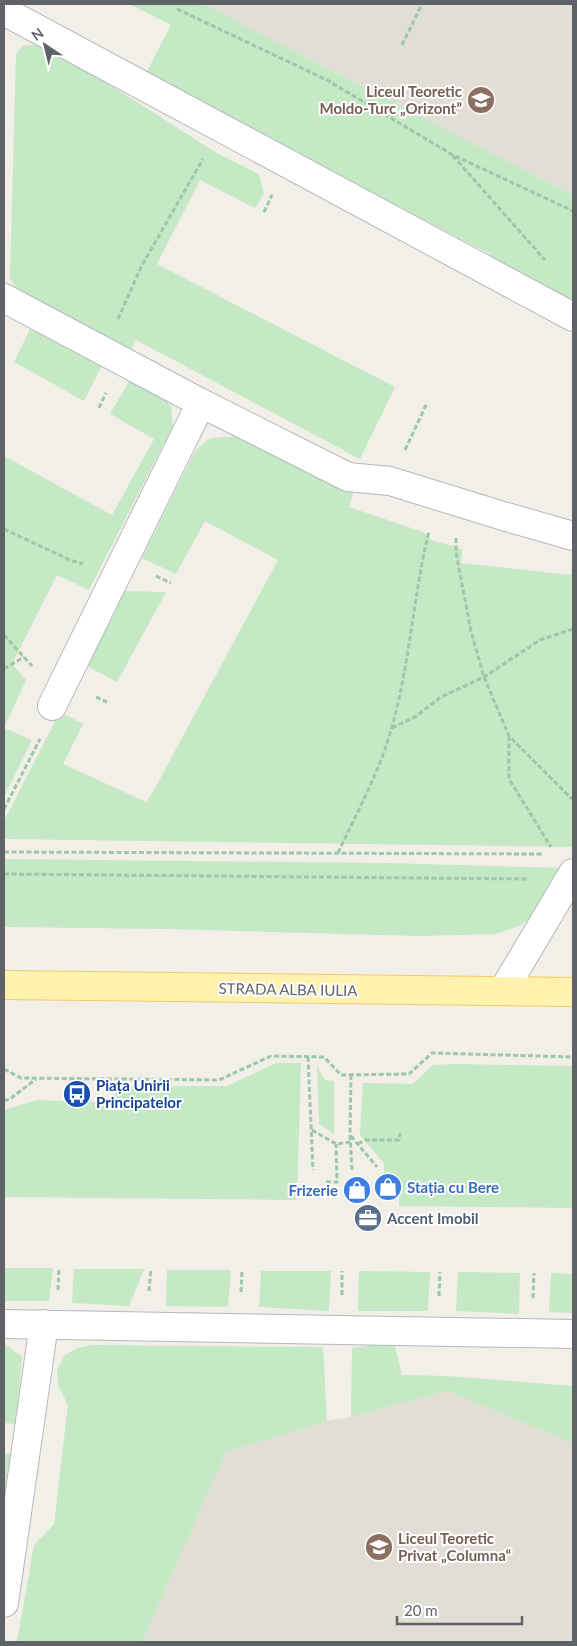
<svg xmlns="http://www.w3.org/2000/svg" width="577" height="1646" font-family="Lato,sans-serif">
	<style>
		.education { fill: #e1ded6 }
		.garden { fill: #c5e8c5 }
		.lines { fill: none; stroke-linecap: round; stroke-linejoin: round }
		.minor-casing { stroke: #b5b8bc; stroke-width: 30 }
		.major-casing { stroke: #f2c960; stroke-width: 30 }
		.path { stroke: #9cc7a9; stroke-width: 3; stroke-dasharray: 5 2.5; stroke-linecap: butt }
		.minor { stroke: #fff; stroke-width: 28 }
		.major { stroke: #fff2af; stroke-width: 28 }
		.labels { text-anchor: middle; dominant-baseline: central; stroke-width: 4; stroke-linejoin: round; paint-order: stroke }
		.education-label { font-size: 15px; font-weight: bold; fill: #785e54; stroke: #fff; text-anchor: end }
		.street-label { font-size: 15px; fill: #5f6368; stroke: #fff }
		.transit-label { font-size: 15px; font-weight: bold; fill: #164399; stroke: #fff; text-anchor: start }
		.shop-label { font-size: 15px; font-weight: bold; fill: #366cbe; stroke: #fff; text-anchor: start }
		.service-label { font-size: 15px; font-weight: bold; fill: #4e5e75; stroke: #fff; text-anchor: start }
	</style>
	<rect width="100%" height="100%" fill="#f1efe8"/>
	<!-- education -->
	<path class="education" d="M203,4H573V195Z
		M447,1391L573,1443V1642H142L226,1452L326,1421L351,1417Z"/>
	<!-- garden -->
	<path class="garden" d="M129,4H203L573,195V299L570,301L485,263L490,254L145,75L171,25Z
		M41,44L58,52L217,153L259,174L264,194L255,208L200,180L157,264L395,387L360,459L136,340L131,350L18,291L10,278L16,54L23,46Z
		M30,329L103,363L84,401L14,362Z
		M131,378L162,395L171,407L173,426L89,590L57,575L12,664L26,680L4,728L32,740L4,797V456L112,515L154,439L110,414Z
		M223,437H240L354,492L349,507L423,532L431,540L462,549L461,563L571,575L573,557V847L4,839V821L60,712L83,724L63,764L146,802L154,790L278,560L205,521L176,574L142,558L196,450L209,439Z
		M121,591L166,592L117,682L85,665Z
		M4,859L387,863L562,868L532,917L519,926L495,934L419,936L168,929L4,927Z
		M276,1063H301L297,1200L4,1197V1110L37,1100L115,1103V1086H227Z
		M455,1064L573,1066V1208L399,1206V1180L384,1172V1163L360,1135L363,1083L413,1084L433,1065Z
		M317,1066L325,1080L334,1081V1134L319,1124Z
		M4,1268H53L49,1301H4Z
		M74,1269H144L129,1306L72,1303Z
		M167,1270H231L228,1307L166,1306Z
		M261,1271H331L329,1311L259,1307Z
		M359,1271L430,1272L428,1311H358Z
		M458,1272L520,1273L519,1314L456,1311Z
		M551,1273L573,1274V1313L549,1312Z
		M394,1342L402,1375L447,1376L573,1386V1443L447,1391L351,1417L352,1348Z
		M4,1343L22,1357L16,1424L4,1423Z
		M93,1345L323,1347L327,1421L226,1452L142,1642H17L34,1545L54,1524L68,1405L58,1385L57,1370L65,1355L77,1348Z
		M4,1454H11L4,1501Z"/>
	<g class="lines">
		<defs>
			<path id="minor" d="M4,11L573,317
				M4,298L201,403L348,477L390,481L503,516L573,536
				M52,706L201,403
				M503,991L573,873
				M4,1324L573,1334
				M4,1603L44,1324"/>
			<path id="major" d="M4,985L573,992"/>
		</defs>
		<!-- minor casing -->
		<use href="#minor" class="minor-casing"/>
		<!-- major casing -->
		<use href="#major" class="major-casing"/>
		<!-- path -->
		<path class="path" d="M177,9L327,80L453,155L573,211
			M402,45L422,4
			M453,156L545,260
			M264,212L272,195
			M118,319L142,265L203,159
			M99,408L106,393
			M405,450L427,403
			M4,529L70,560L83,564
			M456,538V553L471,631L484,677L509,736L573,800
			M156,576L171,583
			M4,635L32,666
			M4,669L24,657
			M96,697L107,702
			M392,728L415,717L441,697L484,677L540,640L573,629
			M509,736V779L551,847
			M4,809L40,739
			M4,852L543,854
			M338,853C357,812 379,773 391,730C410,665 413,596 429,531
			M4,874L528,879
			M308,1057L313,1170
			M4,1069L21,1078L219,1080L271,1056L324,1057L341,1075L409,1074L432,1053L573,1057
			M351,1075L350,1135L352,1171
			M4,1101L10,1099L36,1079
			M312,1130L336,1144L350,1142
			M351,1136L377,1167
			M358,1144L365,1140H399L400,1133
			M326,1182H337L336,1144
			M58,1290L59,1268
			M149,1291L151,1269
			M241,1292L242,1270
			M342,1295V1271
			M439,1296L440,1272
			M533,1298L534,1273"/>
		<!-- minor -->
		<use href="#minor" class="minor"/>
		<!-- major -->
		<use href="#major" class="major"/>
	</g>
	<!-- icons -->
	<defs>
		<symbol id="school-disc" viewBox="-11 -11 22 22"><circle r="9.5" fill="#8d6e63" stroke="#fff"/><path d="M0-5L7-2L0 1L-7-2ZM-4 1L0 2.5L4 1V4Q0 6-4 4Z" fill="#fff"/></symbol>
		<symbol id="bus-disc" viewBox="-11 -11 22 22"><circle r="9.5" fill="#1a4fb4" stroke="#fff"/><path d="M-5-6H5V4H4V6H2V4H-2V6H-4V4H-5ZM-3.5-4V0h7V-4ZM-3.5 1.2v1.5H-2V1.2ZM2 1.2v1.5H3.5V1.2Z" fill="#fff"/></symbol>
		<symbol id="shop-disc" viewBox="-11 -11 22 22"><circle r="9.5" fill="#3f7fe0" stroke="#fff"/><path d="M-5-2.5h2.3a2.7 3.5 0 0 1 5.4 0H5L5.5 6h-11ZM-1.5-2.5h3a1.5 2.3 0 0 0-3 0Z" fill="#fff"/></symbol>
		<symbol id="office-disc" viewBox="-11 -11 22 22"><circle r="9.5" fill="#5c6f8a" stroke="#fff"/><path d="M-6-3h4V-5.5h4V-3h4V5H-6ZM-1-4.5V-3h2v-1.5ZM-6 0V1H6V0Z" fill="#fff"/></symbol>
	</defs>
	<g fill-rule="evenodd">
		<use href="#school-disc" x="465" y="84" width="32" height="32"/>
		<use href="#bus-disc" x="61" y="1078" width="32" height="32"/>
		<use href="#shop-disc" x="372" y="1171" width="32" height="32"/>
		<use href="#shop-disc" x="341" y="1174" width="32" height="32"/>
		<use href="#office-disc" x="352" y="1202" width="32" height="32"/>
		<use href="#school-disc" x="363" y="1531" width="32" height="32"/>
	</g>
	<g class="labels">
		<!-- education labels -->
		<g class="education-label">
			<text x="462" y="91">Liceul Teoretic<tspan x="462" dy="17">Moldo-Turc „Orizont”</tspan></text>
			<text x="398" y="1538" text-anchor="start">Liceul Teoretic<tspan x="398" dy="17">Privat „Columna“</tspan></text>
		</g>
		<!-- street labels -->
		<g class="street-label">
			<text transform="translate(288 989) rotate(1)">STRADA ALBA IULIA</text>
		</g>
		<!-- transit labels -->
		<g class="transit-label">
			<text x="96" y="1085">Piața Unirii<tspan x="96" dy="17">Principatelor</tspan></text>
		</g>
		<!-- shop labels -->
		<g class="shop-label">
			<text x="407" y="1187">Stația cu Bere</text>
			<text x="338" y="1190" text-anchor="end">Frizerie</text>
		</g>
		<!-- service labels -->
		<g class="service-label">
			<text x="387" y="1218">Accent Imobil</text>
		</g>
	</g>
	<!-- border -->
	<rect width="577" height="1646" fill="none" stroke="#5f6368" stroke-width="10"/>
	<!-- north arrow -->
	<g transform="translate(45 45) rotate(325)" stroke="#ffffff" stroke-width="4" paint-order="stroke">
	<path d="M0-4L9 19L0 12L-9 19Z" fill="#5f6368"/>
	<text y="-8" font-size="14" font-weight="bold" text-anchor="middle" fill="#5f6368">N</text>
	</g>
	<!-- scale -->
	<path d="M397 1616v8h125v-8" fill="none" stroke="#5f6368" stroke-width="2.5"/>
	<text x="404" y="1616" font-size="15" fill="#5f6368" stroke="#ffffff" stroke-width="4" paint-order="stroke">20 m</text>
</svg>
